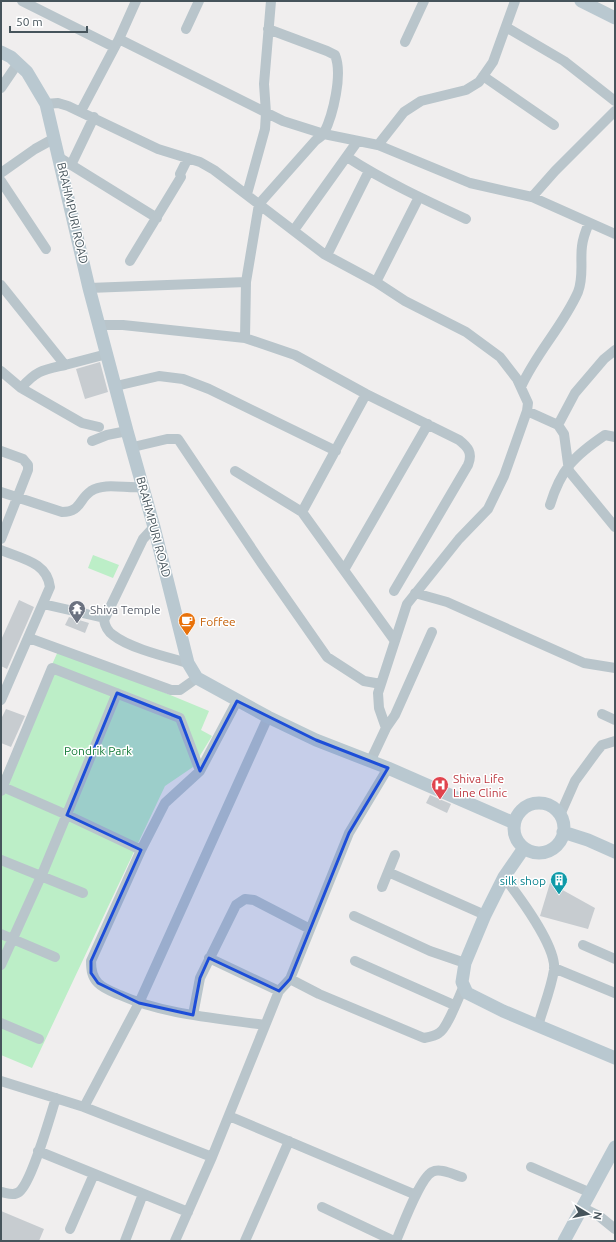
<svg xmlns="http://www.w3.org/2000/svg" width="616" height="1242" font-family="Ubuntu,sans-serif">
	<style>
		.green { fill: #bceec7 }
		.building { fill: #c7ccd0 }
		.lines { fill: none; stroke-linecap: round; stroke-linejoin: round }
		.street { stroke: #b9c5cb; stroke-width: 10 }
		.secondary { stroke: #b9c8d0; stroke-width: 13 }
		.marked { fill: #1d4ed8; fill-opacity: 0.2; stroke: #1d4ed8; stroke-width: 3; stroke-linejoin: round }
		.labels { text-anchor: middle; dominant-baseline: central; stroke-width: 3; stroke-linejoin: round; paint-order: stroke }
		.street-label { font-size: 12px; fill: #46545b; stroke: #fff }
		.worship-label { font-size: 12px; fill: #5b616d; stroke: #fff; text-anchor: start }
		.food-label { font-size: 12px; fill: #c56008; stroke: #fff; text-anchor: start }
		.park-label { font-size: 12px; fill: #177c3a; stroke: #fff }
		.health-label { font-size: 12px; fill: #be3a42; stroke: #fff; text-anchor: start }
		.culture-label { font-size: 12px; fill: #0d838f; stroke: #fff; text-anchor: end }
	</style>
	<rect width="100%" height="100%" fill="#f0eeee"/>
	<!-- green -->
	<path class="green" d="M93,555L119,565L113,578L88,568Z
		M59,649L209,711L201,730L212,736L193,767L165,786L32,1068L1,1055V778Z"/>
	<!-- building -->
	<path class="building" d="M100,362L108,392L85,399L76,369Z
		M19,600L34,607L7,669L1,666V640Z
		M69,617L89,623L85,633L65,625Z
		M6,709L25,716L11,747L1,743V719Z
		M430,795L451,804L447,813L426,803Z
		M550,883L595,908L588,929L540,916Z
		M1,1211L44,1229L39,1241H1Z"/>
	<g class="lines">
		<!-- street -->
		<path class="street" d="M22,1L114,47
			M506,27L564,61L615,101
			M186,29L199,1
			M268,29L327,51L335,55C343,74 333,115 324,133C323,136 318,138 315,141L259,204L246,282L245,338L295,355L366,394L459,440C468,447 473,453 468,465L394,591
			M119,39L283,121L324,134L378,145L470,183L532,197L555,171L615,111
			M405,42L424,1
			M483,76L554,125
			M1,88L18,63
			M46,104L58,103L68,106L158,149L200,162L214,170L324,254L376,282L405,301L466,332L500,357L517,379L528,403L527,411L504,476L488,509L459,539L407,604L378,693L379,708L386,728L370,762
			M81,111L119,39L136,1
			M378,145L404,112L421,101L466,90L479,82L493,62L515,1
			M347,157C384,181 425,200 466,219
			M60,158L157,218
			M71,165L94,117
			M1,173L35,149L55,138
			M1,181L46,249
			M247,194L265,129L266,113L264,84L271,1
			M532,197L615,234
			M294,230L357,142
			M327,255L369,171
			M130,261L181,177L180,174L188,158
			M376,282L419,197
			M1,285L65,365L107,354
			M89,288L246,282
			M99,325H123L245,338
			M615,350L604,359L575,393L558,425L564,434L569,471L615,527
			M65,365C43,370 37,370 21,388L82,423L99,427
			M1,371L21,388
			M116,386L159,376L183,379L209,389L336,451
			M521,387C536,353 563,326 578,292C584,277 580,261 582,246C583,237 586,230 589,223
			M527,411L558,425
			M92,441L107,435L127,431
			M133,447L167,439H178L262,564L327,657L364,681L381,684
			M1,451L23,459L28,465V470L1,539
			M235,471L302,512L395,641
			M1,492L62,512C81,512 78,500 91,491C105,482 126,489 144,487
			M550,505C561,469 574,456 605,435L615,437
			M302,512L366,394
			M154,527L143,539L104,620C105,626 107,631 113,635C129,648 167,657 188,663
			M1,550C22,559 47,562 50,587L1,700
			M344,570L428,424
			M415,593L447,602L584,663L615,668
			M43,604L100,617
			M29,638L171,690H180L197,678
			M237,701L200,771L165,803L141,850L91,961C91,970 92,977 98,983C104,989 113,992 120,995C165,1015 217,1018 265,1025
			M602,714L615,720
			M386,728L395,715L432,632
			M3,787L67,815L141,850
			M1,791L52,668L180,718L200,771
			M560,815L575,781L597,751L602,745L615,741
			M1,860L83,893
			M388,872L485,915
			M504,877C518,895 557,947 554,970C551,989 543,1008 538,1026
			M382,887L395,855
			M354,916L430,951L465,963
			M1,934L55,957
			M583,945L615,959
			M209,958L279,991
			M355,961L454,1005
			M1,965L43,872L117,693
			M554,968L615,993
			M290,979L349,833L388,768
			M193,1015L200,978L236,905L245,899L254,900L310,929
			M1,1023L39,1039
			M1,1081L84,1107L212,1157
			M84,1107L139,1003L268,717
			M229,1116L416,1195
			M38,1151L188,1212
			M531,1167L591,1193
			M1,1192C7,1193 14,1196 19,1192C32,1182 50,1116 56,1098
			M322,1207L394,1241
			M583,1208L599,1216L615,1229
			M70,1229L94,1174
			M125,1241L143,1194
			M175,1241L212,1157L279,991L290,979L319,994L424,1038C429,1037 435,1036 439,1033C447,1029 459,996 464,986
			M245,1241L289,1141
			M396,1241C402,1227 420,1178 432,1172C440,1167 454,1175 462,1177"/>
		<!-- secondary -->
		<path class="secondary" d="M581,1L615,18
			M1,52L11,57L27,72L46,104L89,288L127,431L154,527L188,663L197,678L268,717L316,740L388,768L514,823
			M514 828a25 25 0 1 1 50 0a25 25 0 1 1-50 0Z
			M563,832L588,840L615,852
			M524,848L504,877L485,915L465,963L462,982L467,993L503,1011L615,1058
			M564,1241L615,1147"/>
	</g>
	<!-- marked area -->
	<path class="marked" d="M117,693L180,718L200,771L237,701L316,740L388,768L349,833L290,979L279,991L209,958L200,978L193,1015L139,1003L98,983L91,973V961L141,850L67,815Z"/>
	<!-- icons -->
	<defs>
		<symbol id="temple-pin" viewBox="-11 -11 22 30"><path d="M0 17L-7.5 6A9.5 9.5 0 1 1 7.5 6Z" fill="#6b7280" stroke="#fff"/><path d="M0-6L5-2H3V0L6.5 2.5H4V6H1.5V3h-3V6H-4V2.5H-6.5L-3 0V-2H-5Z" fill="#fff"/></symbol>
		<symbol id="cafe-pin" viewBox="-11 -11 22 30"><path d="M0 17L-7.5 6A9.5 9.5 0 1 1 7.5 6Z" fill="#e8710a" stroke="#fff"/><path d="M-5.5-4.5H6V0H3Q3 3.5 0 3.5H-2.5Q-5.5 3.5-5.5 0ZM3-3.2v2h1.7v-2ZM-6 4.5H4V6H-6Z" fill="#fff"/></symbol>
		<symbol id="hospital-pin" viewBox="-11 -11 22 30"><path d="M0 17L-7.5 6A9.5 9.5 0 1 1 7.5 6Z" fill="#e0444e" stroke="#fff"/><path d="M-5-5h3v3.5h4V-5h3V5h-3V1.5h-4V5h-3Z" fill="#fff"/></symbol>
		<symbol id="building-pin" viewBox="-11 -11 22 30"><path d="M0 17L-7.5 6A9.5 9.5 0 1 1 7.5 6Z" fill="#0f9aa8" stroke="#fff"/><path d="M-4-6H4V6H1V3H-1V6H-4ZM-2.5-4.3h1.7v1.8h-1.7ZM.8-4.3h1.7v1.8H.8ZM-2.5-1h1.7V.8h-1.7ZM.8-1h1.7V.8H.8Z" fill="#fff"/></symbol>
	</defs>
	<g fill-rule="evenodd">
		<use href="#temple-pin" x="67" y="599" width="20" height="27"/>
		<use href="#cafe-pin" x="177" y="611" width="20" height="27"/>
		<use href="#hospital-pin" x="430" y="775" width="20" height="27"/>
		<use href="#building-pin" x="549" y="870" width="20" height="27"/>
	</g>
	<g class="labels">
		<!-- street labels -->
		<g class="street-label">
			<text transform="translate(73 213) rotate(77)">BRAHMPURI ROAD</text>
			<text transform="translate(154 527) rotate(75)">BRAHMPURI ROAD</text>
		</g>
		<!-- worship labels -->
		<g class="worship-label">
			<text x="90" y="609">Shiva Temple</text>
		</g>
		<!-- food labels -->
		<g class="food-label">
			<text x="200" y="621">Foffee</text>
		</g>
		<!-- park labels -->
		<g class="park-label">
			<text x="98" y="750">Pondrik Park</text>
		</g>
		<!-- health labels -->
		<g class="health-label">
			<text x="453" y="778">Shiva Life<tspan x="453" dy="14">Line Clinic</tspan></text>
		</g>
		<!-- culture labels -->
		<g class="culture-label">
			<text x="546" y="880">silk shop</text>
		</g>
	</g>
	<!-- border -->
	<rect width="616" height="1242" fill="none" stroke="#46545b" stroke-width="4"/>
	<!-- north arrow -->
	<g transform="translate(588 1214) rotate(100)" stroke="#ffffff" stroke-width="3" paint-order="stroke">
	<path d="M0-3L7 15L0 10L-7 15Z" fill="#46545b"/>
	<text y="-6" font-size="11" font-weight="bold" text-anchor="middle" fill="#46545b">N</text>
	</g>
	<!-- scale -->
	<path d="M10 26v6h77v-6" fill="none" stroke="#46545b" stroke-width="2"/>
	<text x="16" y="26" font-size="12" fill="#46545b" stroke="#ffffff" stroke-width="3" paint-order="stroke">50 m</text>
</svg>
